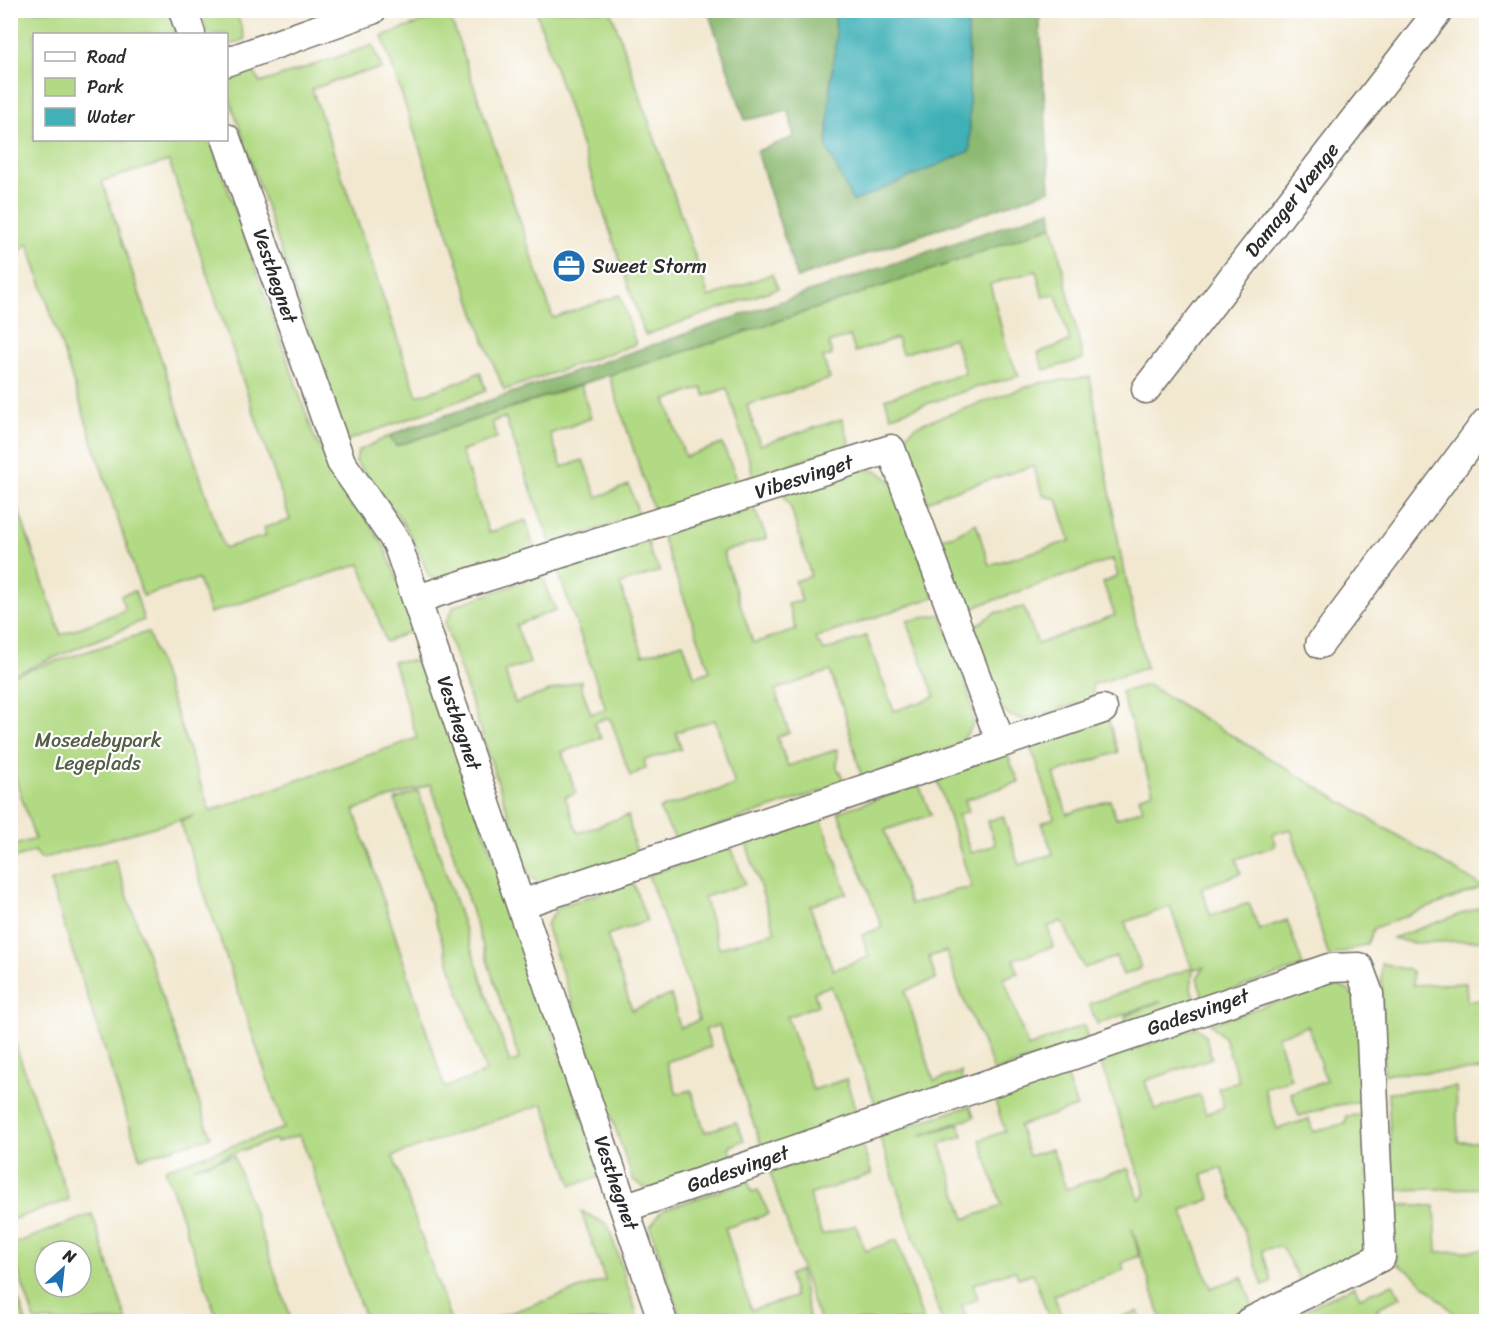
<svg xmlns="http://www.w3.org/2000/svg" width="1497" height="1332" font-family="Sriracha,sans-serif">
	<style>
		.green { fill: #b2da84; stroke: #6e8258; stroke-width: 1.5; fill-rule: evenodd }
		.forest { fill: #8dba72; stroke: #5c724e; stroke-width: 1.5 }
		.water { fill: #41b1b7; stroke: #366e71; stroke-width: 1.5 }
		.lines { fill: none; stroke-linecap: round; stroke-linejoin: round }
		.minor-casing { stroke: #716d65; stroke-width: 31 }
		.minor { stroke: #fff; stroke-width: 28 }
		.labels { text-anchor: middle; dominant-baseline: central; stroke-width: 4.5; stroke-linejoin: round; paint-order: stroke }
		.street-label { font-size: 20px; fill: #2b2b2b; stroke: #fff }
		.poi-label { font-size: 20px; fill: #2b2b2b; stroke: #fff; text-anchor: start }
		.park-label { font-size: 20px; fill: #546046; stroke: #fff }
	</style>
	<rect width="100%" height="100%" fill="#fff"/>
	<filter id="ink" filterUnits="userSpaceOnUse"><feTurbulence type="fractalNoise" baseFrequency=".0167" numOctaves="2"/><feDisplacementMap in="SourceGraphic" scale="12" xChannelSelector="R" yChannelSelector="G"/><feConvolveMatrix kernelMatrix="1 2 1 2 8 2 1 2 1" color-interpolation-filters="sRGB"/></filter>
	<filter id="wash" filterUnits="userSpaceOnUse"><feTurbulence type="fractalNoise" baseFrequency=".008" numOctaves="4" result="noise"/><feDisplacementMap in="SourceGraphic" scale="24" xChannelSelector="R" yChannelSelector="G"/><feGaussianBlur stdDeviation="1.35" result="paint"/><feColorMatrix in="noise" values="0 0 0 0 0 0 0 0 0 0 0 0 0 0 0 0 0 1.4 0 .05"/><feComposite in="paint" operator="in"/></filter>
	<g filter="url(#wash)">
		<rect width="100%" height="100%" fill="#f2e8d0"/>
		<!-- green -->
		<path class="green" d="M11,11H170L177,34H34V140H211L315,439L384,546L417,628L386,642L360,564L210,613L198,579L143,596L28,243L19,253L11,254L10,169L17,168L10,161ZM169,161L290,520L263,528L266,536L224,548L102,181Z
			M203,11H236L245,39L230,45L227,44L226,34H208L200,15Z
			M536,11H611L709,297L772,274L778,288L645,335Z
			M449,13L553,318L620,295L636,344L504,390L485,343L382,36Z
			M373,45L382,69L355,74L312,89L417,396L460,382L480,372L486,391L346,441L227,91L226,79L235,67L250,63L260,83Z
			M1053,226L1083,359L1044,370L1038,353L1070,341L1056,295L1043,297L1036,271L990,284L1007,350L1019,376L974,388L891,416L885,399L965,373L954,338L902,354L897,338L855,352L850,336L829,343L832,355L823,358L830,379L747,405L760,445L842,419L850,444L753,478L750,463L727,388L705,396L702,388L666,400L685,457L722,444L739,483L654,511L609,375C758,329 906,279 1053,226Z
			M1090,377L1121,556L1146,668L1092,685L1094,699L1024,720L1009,715L996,702L971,627L982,622L994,613L1024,607L1038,644L1115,615L1103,583L1118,576L1113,559L980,605L965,613L941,538L955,535L976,523L989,565L1070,541L1057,499L1044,496L1033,466L941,495L928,502L904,437L918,425L1038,383Z
			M581,385L591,418L550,434L562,467L583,460L597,497L629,485L639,515L551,545L505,417L492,422L497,438L461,451L489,533L526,520L532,542L537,552L447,582L429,577L418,549L399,517L356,462L358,451L389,436L396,446Z
			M861,468L879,472L894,483L934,597L815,638L824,651L866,636L894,711L935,697L907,621L941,614C949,636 978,706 972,726C969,734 960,742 954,747L862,778L845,715L830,671L775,690L789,732L777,737L788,766L838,749L837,767L845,783L676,840L659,809L735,785L715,720L676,732L681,749L644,760L646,768L630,776L611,720L606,718L594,723L601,738L562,752L576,793L565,797L578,833L628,815L634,843L638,855L549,886L530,878L445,624L454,606L543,575L547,591L556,610L516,625L530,663L505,671L515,703L581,680V686L591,714L606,709L558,571L648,540L651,555L660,571L620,584L643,655L683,643L695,677L710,671L661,534L752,504L767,538L723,552L753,643L796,630L788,604L802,601L795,581L811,576L791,508L783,494Z
			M10,485L61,635L125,610L121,595L135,591L144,620L13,675L148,632L210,811L417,738L393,661H426L603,1176L572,1185L543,1104L393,1156L451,1321H366L300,1135L277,1142L275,1139L194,1167L234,1156L292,1321H218L165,1169L284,1128L180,821L196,815L41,859L35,851L11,860V846L35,839L14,774L11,775ZM431,784L519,1059L510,1063L418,791L395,800L486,1072L445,1088L354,810Z
			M1148,685L1483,887L1374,928L1367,944L1329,957L1291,829L1273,834L1275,846L1236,859L1241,873L1201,888L1211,916L1249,903L1259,930L1287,920L1303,966L1204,1000L1197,978L1204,967L1193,969L1191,990L1198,1002L1128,1028L1125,1016L1161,1001L1097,1024L1089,1004L1192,968L1170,907L1125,922L1141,968L1123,975L1116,957L1084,968L1062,921L1048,927L1053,947L1014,959L1018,973L1004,978L1028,1047L1084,1025L1088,1040L993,1072L991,1062L960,991L946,951L929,957L936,979L905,991L934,1081L961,1072L962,1081L876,1112L874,1100L831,986L814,992L818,1005L787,1017L813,1090L846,1079L858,1117L763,1150L719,1025L705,1030L711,1047L666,1062L677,1094L691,1090L705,1132L736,1122L744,1140L729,1147L734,1160L648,1190L633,1180L546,925L558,907L633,882L647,921L607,935L632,1010L671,995L680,1028L699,1020L689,988L648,875L731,847L745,884L704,897L719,948L775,932L746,843L820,818L826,831L847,893L810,906L833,970L869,957L862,935L882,927L838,812L919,785L931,815L885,830L910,905L957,890L972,888L936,775L1007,754L1019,782L965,800L969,811L958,815L971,853L995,845L988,821L1003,816L1019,865L1053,854L1042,823L1054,818L1036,760L1029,746L1108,718L1118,752L1054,774L1067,814L1110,800L1116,819L1143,809L1139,797L1153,792L1121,692Z
			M115,860L211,1137L140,1158L50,882Z
			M1486,905V940L1411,943L1393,938Z
			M1381,963L1412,971L1413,985L1466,983L1467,1001L1486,1000V1070L1384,1074Z
			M1332,983L1348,990L1358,1002L1367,1100L1333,1106L1299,1116L1291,1093L1326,1081L1308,1026L1277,1036L1291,1079L1264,1088L1277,1129L1309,1119L1313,1132L1346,1123V1116L1364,1115L1370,1236L1361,1254L1303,1286L1281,1246L1262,1250L1272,1282L1263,1286L1222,1168L1202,1175L1211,1199L1182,1210L1211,1288L1242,1277L1254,1309L1224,1321H1162L1132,1228L1139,1256L1122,1263L1124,1270L1054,1295L1063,1321H1050L1033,1273L1018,1278L1015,1270L973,1284L978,1299L962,1305L968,1321H942L879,1135L970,1106L974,1117L918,1136L959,1124L963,1136L940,1144L965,1219L1002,1206L980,1140L1005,1131L994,1098L1065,1074L1077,1107L1019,1126L1029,1156L1052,1149L1066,1189L1128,1168L1139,1199L1146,1194L1100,1061L1197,1027L1205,1035L1212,1058L1145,1081L1155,1110L1199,1095L1206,1114L1224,1107L1218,1088L1239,1081L1224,1037L1210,1024Z
			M10,1029L69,1200L11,1220H10Z
			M1456,1087L1458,1142H1486V1188L1393,1190L1388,1093Z
			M861,1142L872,1174L809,1195L822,1235L856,1225L865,1251L897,1240L923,1321H820L813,1303L770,1172Z
			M748,1181L752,1192L758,1190L769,1214L725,1228L751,1310L795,1297L789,1275L800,1270L810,1321H682L650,1227L662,1210Z
			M1408,1205L1435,1206L1437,1252L1486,1250V1321H1462L1413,1274L1397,1264L1393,1206Z
			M581,1211L608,1225L639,1321H486L605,1280Z
			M92,1214L127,1321H35L11,1251V1245ZM45,1251H81V1287H45Z
			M1393,1284L1401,1297L1377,1308L1383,1321H1330L1327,1312L1308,1321L1279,1322L1354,1286L1360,1297Z
			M15,1291L26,1321H11V1292Z
			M1138,1311L1142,1321H1110Z"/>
		<!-- forest -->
		<path class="forest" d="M708,11H835L836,40L830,89L970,151L968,21L964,11H1039L1050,190L797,278L757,151L794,137L789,111L745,120Z
			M1051,210L1053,226L934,269L709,344L609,375L396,446L389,436L411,427Z"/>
		<!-- water -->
		<path class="water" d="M835,11H964L968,20L970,151L853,202L827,148L830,89L836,40Z"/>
	</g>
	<g filter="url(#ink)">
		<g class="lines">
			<defs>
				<path id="minor" d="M183,10L191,34
					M226,62L372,10
					M226,138L341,462L397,543L663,1322
					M1146,389L1439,10
					M417,599L891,449L1001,743
					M1320,644L1486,422
					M521,904L1103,709
					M624,1208L1329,968L1359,967L1369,994L1381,1257L1249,1322"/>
			</defs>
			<!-- minor casing -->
			<use href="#minor" class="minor-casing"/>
			<!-- minor -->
			<use href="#minor" class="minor"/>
		</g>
	</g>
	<!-- icons -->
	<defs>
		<symbol id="office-disc" viewBox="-11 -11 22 22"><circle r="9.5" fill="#1f6fb2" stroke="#fff"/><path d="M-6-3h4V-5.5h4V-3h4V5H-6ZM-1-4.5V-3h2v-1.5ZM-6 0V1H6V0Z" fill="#fff"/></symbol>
	</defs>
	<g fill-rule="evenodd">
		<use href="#office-disc" x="550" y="247" width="38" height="38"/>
	</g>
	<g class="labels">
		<!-- street labels -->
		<g class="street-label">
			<text transform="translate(1292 200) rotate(-52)">Damager Vænge</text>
			<text transform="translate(275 276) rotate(71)">Vesthegnet</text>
			<text transform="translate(804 477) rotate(-18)">Vibesvinget</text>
			<text transform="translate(459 723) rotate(71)">Vesthegnet</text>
			<text transform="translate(1198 1012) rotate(-19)">Gadesvinget</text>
			<text transform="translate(738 1169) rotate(-19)">Gadesvinget</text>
			<text transform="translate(616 1183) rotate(71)">Vesthegnet</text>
		</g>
		<!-- poi labels -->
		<g class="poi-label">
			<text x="592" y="266">Sweet Storm</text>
		</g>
		<!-- park labels -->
		<g class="park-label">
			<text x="98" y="740">Mosedebypark<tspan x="98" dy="23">Legeplads</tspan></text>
		</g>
	</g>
	<!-- margin -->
	<rect width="1497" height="1332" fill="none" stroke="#fff" stroke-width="36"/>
	<!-- legend -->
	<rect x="33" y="33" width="195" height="108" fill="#ffffff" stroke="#aaaaaa" stroke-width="1.5"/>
	<rect x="45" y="52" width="30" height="9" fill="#ffffff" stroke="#aaaaaa" stroke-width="1.5"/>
	<text x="87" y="63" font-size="18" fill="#2b2b2b">Road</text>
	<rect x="45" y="78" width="30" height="18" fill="#b2da84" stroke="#aaaaaa" stroke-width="1.5"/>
	<text x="87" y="93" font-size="18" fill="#2b2b2b">Park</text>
	<rect x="45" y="108" width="30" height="18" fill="#41b1b7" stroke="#aaaaaa" stroke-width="1.5"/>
	<text x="87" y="123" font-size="18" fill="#2b2b2b">Water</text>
	<!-- north arrow -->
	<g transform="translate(63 1269) rotate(27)"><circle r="28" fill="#ffffff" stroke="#aaaaaa" stroke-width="1.5"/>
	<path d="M0-4.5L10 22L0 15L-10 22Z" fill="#1f6fb2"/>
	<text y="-9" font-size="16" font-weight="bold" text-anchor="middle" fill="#2b2b2b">N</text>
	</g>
</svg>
